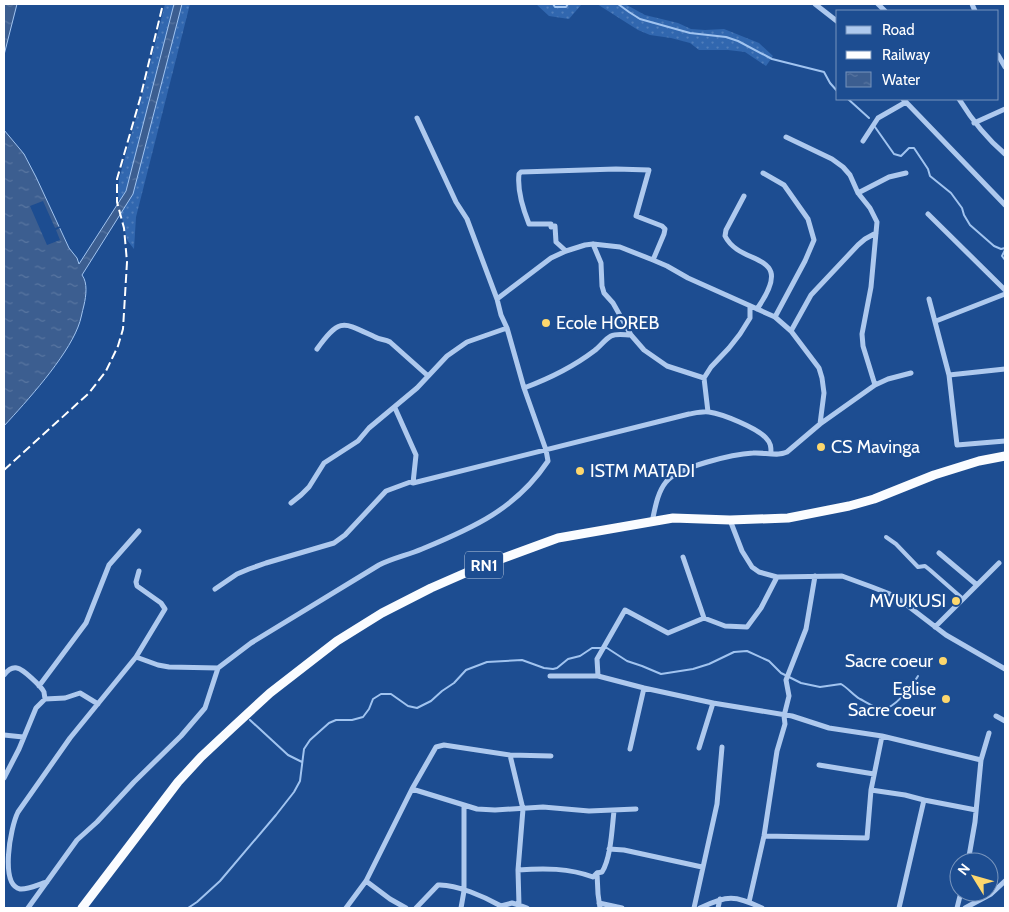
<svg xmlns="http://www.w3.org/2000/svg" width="1009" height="912" font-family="Cabin,sans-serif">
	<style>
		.grass { fill: url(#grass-dots) }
		.water { fill: url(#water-ripples); stroke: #a1c4f0 }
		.pier { fill: #1d4d91 }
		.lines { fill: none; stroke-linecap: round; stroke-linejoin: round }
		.stream { stroke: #a1c4f0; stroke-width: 2 }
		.pedestrian { stroke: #aec9ee; stroke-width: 4 }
		.minor { stroke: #aec9ee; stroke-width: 5 }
		.trunk { stroke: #fafcff; stroke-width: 9 }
		.rail { stroke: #fff; stroke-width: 2; stroke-dasharray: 9 4; stroke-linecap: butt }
		.poi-dot { fill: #fdd76d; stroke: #1d4d91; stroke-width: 2 }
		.labels { text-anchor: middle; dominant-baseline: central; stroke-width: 4.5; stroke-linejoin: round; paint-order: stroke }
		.shield { fill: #1d4d91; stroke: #bbcade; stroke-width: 1 }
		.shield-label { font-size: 16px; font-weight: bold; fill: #fff }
		.poi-label { font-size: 18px; fill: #fff; stroke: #1d4d91; text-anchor: start }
	</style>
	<defs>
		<pattern id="grass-dots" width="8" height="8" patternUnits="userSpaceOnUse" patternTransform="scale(1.25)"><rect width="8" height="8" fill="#3167af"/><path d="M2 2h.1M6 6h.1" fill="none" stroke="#507ebb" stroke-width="1.8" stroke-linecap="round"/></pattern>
		<pattern id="water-ripples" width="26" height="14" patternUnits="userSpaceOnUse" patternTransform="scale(1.25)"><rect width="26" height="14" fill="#3c5e90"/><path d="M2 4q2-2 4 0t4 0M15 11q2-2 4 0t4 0" fill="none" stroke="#5976a1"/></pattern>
	</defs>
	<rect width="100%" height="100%" fill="#1d4d91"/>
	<!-- grass -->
	<path class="grass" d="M165,4H174L128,185L122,199L133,194L135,187L182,4H190L136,217L134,249L127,240L120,209L118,194L119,179L141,100Z
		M536,4H587L581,5L569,19L549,16Z
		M597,4H625L645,15L678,23L691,29L705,30L724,29L759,43L773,56L766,66L745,52L728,50H699L690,43L671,38L650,35L638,30Z"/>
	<!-- water -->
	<path class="water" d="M4,4H17L4,55Z
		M174,4H182L133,194L82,275C88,283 86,296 84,305C82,312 81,320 78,327C66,358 27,401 4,426V130L24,154L36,177L69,248L77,258L79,264L126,191Z"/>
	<!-- pier -->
	<path class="pier" d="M43,201L55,228L61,226L62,227L56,230L60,240L47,245L30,206Z"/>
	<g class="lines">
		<!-- stream -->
		<path class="stream" d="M553,4L555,7H566L568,4
			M618,4L629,12L640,19L690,33L726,37L738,41L772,59L824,72L830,83L838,92
			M848,99L869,118
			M875,127L894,154L901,156L909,148H914L928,169L930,176L951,193L962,208L964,215L970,225L994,246L1001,249L1005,248
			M1005,250L1002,256L1005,260
			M250,720L288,755L302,762
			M188,908L197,902L220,881L276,815L294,792L300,781L304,749L310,740L329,723L336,720H352L363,717L369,709L373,699L381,694H391L408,706L417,708L431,701L442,691L454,683L466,670L487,662L522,660L544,668L553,669L557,668L568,659L580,656L592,648H607L627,661L642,666L661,674L693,669L709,664L734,652L747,651L769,661L781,673L801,683L820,687L841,684C848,688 853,695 860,699C864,701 877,709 881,709C893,711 913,685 918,676"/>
		<!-- pedestrian -->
		<path class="pedestrian" d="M886,537L896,544L918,567L925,566L930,570L963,599"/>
		<!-- minor -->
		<path class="minor" d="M815,4L838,22
			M878,4L885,11
			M972,4L975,11
			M998,55L1005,67
			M903,99L1005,205
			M959,99C972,120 986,138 1005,154
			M974,123L1005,109
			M786,137L832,159L843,167L850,175L858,193L870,208L877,222L871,287L862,334L863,346L875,385
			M863,141L878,118L906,102
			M763,173L784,185L808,219L814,240L805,261L775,317
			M858,193L889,177L906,173
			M744,196L726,230L725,236C741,268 798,250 757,309
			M928,214L1005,290
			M593,244L601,263L602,286L604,293L613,303L631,335L644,350L667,366L704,378
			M566,251L556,242L555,226L551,227V224H529C523,209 517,191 519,174L521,172L616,169L649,170L636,216L662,226L665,229L664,234L653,260
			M497,299L551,258L566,251L585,245L593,244L620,247L653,260L667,266L688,278L775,317L791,331L819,368L822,378L824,393L820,424L787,452C777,457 764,452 753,453C734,454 677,467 666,482C657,493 655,509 652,522
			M929,299L949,375L957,445L1005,441
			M936,321L1005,294
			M791,331L811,295L858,245L865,239L876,233
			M317,349C340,317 343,322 375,337C380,340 385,339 390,342L427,375
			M949,375L1005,369
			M524,388C548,379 573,367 594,351C600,347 604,340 611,336C617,333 625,335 631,335
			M395,408L416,455L413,483
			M708,412L704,378L711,367L729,348L740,334L750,318V306
			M820,424L875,385L888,379L911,373
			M291,503L301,495L309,487L324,463L358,441L369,428L417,388L447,356L467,342L507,328
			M730,520L742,551L752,567L759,572L777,577L842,576L872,587L895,596L946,635L1005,669
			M939,553L977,585
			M683,557L704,618
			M215,589L237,574L249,569L266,563L334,543L345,535L386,491L413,481V483L689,414C695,413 703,411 709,412C723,414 757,428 766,438C771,443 771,447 771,453
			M935,627L999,563
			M136,657L165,609L161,603L137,586L136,582L139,571
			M4,675C7,671 12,667 17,668C23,669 41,686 44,692C44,693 45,698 45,699
			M550,676H598L644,688L713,703L792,716L829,728L882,736L981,760
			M598,676L597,659L625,610L668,633L704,618L725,626L747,627L761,608L777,577
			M39,686L86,623L109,565L139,531
			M996,716L1005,721
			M4,735L23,737
			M699,748L713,703
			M630,749L644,688
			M510,755L523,809L518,870C544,868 569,868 593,877L597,873L598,894L600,908
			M819,765L874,774
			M4,778L19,749L36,708L45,699L65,698L80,693L98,704
			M412,789L477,809L495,810L543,807L589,811L636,809
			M871,790L905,795L924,800L899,908
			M924,800L976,810
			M764,836L867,838L871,790L882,736
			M609,849L624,850L702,867
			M968,862L975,822L981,760L989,733
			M518,870L519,905L527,908
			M597,873L602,872C611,858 612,828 614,811
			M366,881L390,899L406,908
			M47,882C39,884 28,890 20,889C0,885 10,828 18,812L70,738L136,657L158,665L169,667L218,668L251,643L379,565C393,558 408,555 422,549C473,528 516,509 548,461L546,450L524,388L507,328L501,315L497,299L467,219L456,202L417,118
			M749,902L764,836L777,751L785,724L784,716L789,696L786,680L806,629L815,576
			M599,903L622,908
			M28,908L77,840L97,822L134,782L181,736L205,708L218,668
			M346,908L366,881L412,789L436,747L444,745L510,755L551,756
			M416,908L438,885C456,884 485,897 501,906L512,903L519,905
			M461,908L464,891V806
			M694,908L717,804L722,747
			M700,908C727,895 735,895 762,908
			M718,908L720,899
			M957,908L961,892
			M965,908L991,894L1005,881"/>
		<!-- trunk -->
		<path class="trunk" d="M82,908L178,782L201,757L232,728L270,693L337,641L382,613L431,588L479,567L558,538L673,518L730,520L788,518L849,506L874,499L934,475L979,461L1005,456"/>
		<!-- rail -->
		<path class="rail" d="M4,470L89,393L106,371L118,346L123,329L127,262L124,228L117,202V179L140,99L163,4"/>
	</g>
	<!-- markers -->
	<g class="poi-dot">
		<circle cx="546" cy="323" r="5"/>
		<circle cx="821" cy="447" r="5"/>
		<circle cx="580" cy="471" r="5"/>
		<circle cx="956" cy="601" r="5"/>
		<circle cx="943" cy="661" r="5"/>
		<circle cx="946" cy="699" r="5"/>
	</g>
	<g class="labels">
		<!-- shield labels -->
		<rect class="shield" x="465" y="551.5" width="38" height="27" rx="4"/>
		<g class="shield-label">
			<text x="484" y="565">RN1</text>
		</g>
		<!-- poi labels -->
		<g class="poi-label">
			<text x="556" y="323">Ecole HOREB</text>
			<text x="831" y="447">CS Mavinga</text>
			<text x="590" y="471">ISTM MATADI</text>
			<text x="946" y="601" text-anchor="end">MVUKUSI</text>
			<text x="933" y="661" text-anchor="end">Sacre coeur</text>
			<text x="936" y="689" text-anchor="end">Eglise<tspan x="936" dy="21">Sacre coeur</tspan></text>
		</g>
	</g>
	<!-- border -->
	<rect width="1009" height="912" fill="none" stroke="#ffffff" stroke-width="10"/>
	<!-- legend -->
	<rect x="836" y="10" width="162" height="90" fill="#1d4d91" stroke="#7794bd"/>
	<rect x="846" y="26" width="25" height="8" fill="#aec9ee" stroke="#7794bd"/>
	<text x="882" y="35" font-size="15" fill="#ffffff">Road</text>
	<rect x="846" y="51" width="25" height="8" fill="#ffffff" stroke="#7794bd"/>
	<text x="882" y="60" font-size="15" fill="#ffffff">Railway</text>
	<rect x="846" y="72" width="25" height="15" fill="url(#water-ripples)" stroke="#7794bd"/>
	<text x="882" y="85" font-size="15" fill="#ffffff">Water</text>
	<!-- north arrow -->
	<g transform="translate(974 877) rotate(307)"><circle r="24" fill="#1d4d91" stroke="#7794bd"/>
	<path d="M0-4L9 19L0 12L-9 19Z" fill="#fdd76d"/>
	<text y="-8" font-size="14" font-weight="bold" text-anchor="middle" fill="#ffffff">N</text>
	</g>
</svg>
